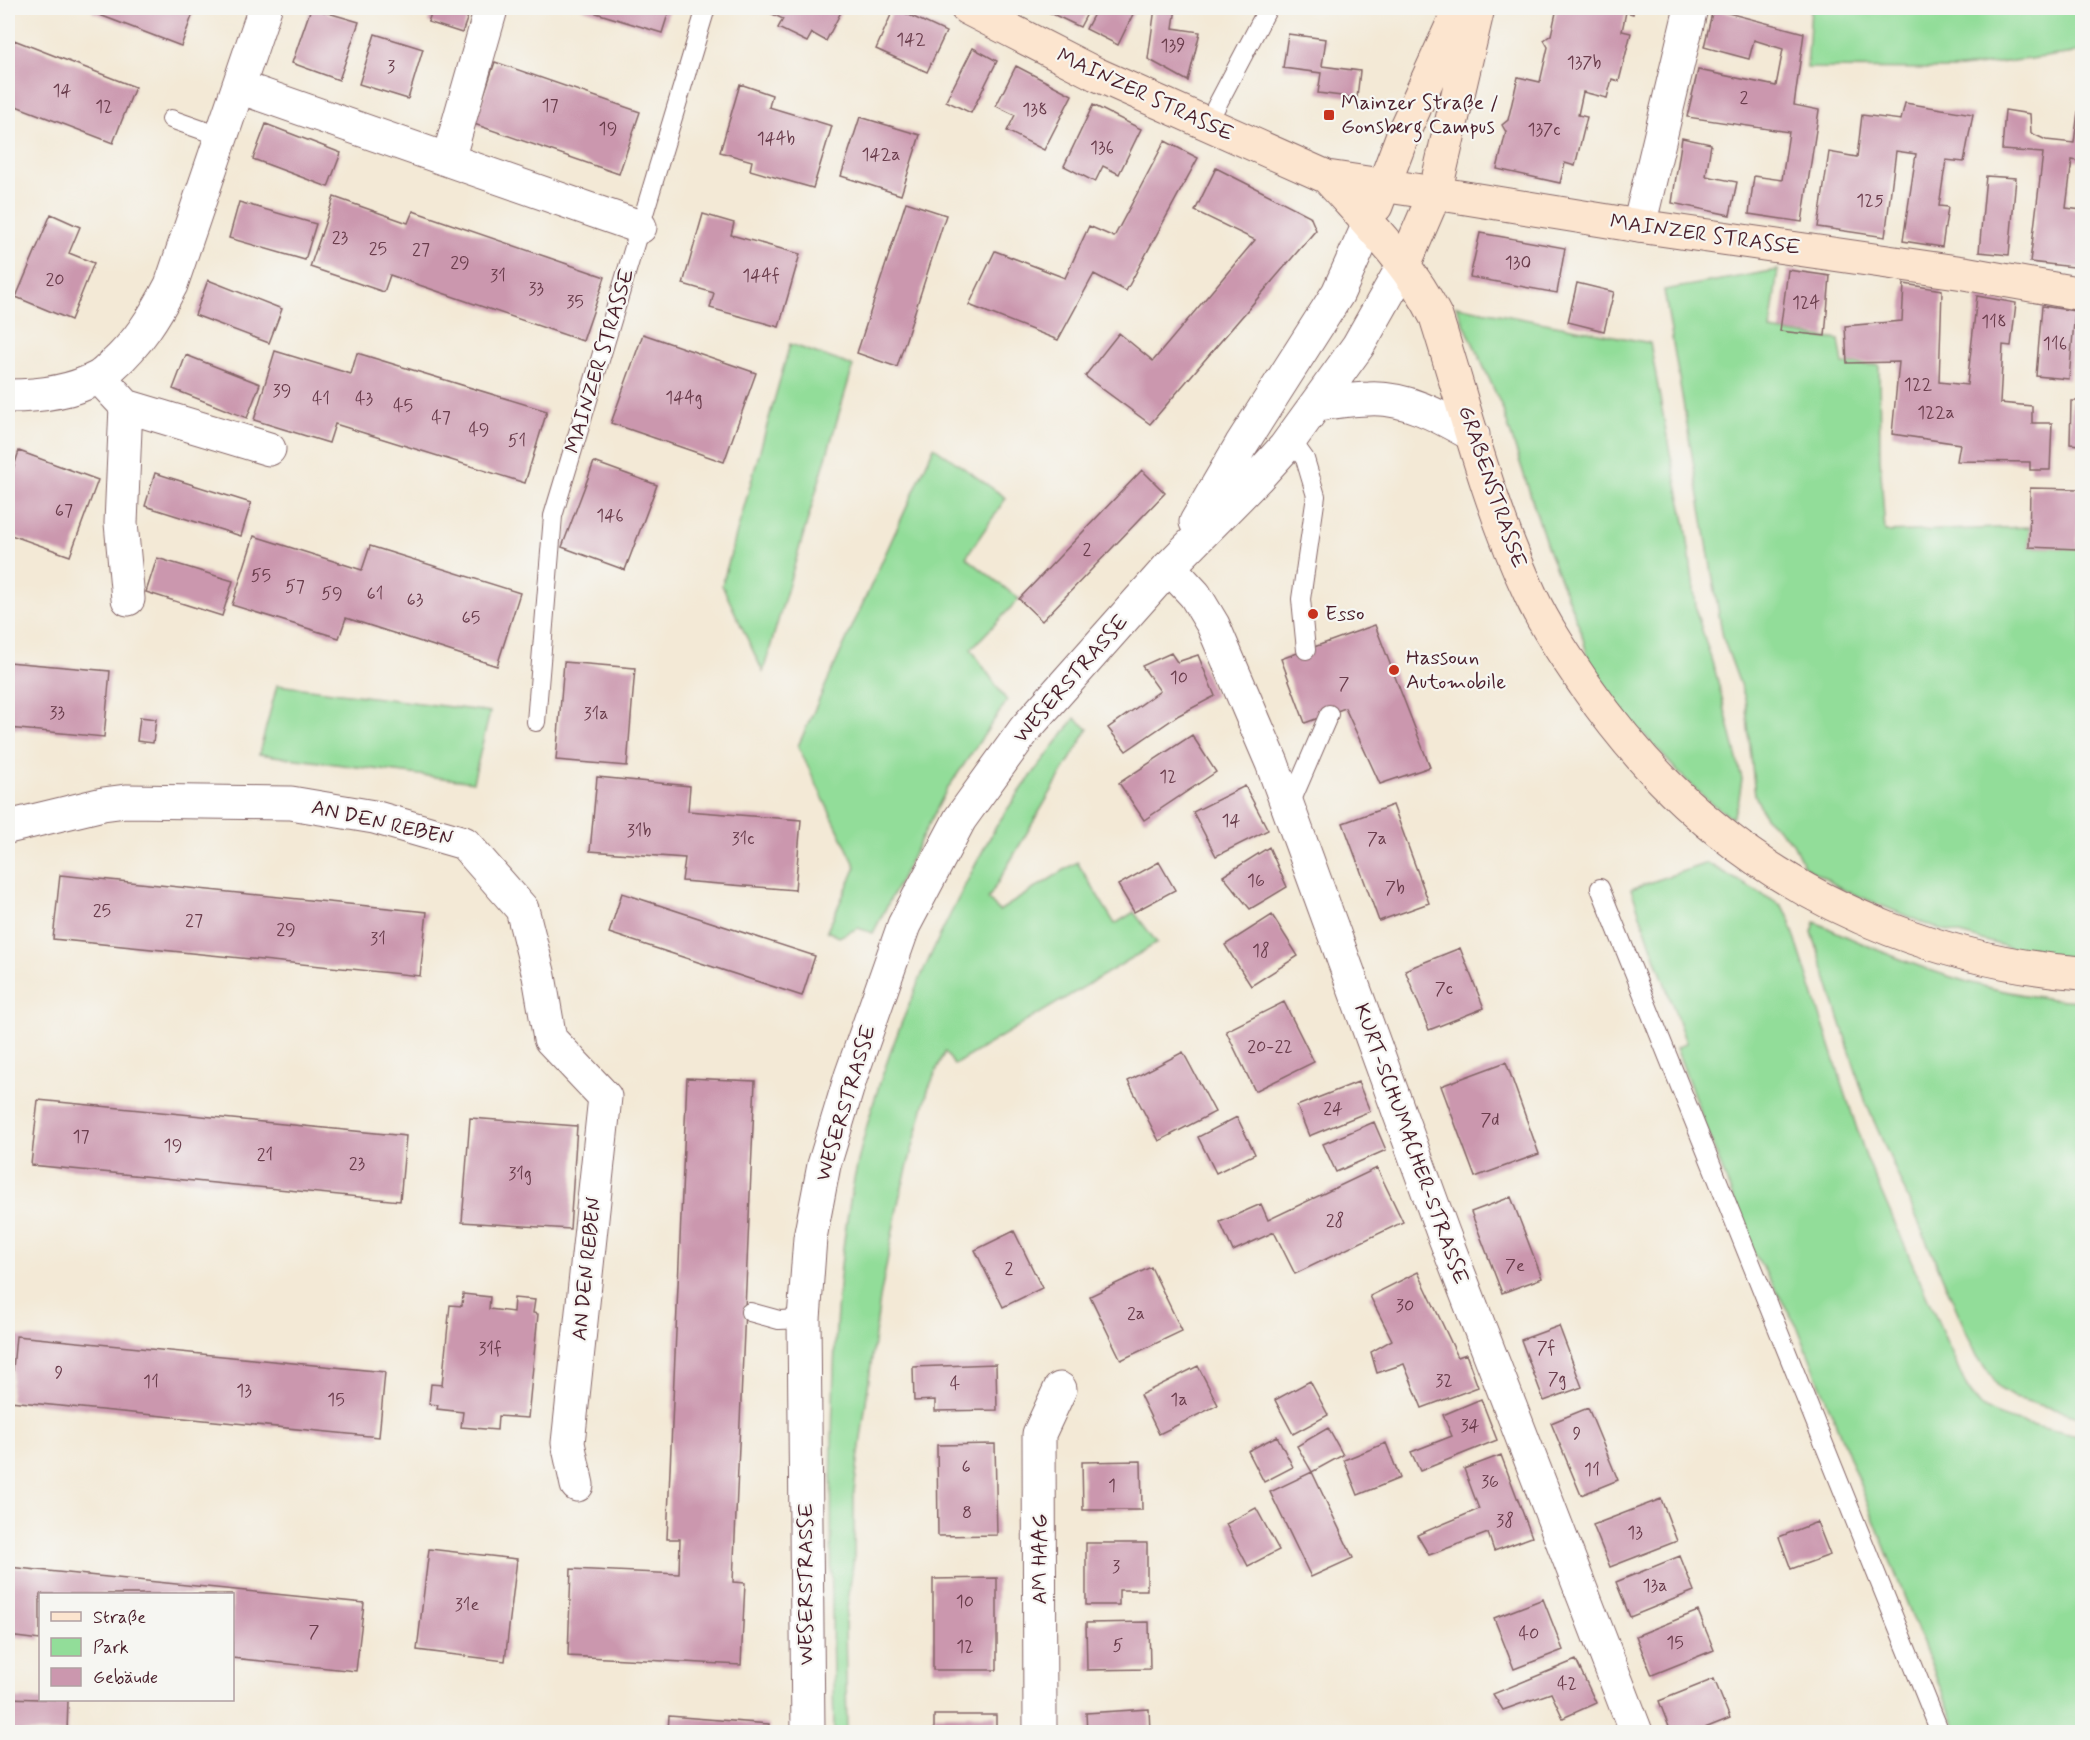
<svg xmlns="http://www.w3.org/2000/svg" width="2090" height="1740" font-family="Mynerve,sans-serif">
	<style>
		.green { fill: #92dd99; stroke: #6e7e62; stroke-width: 1.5 }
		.building { fill: #cb97ae }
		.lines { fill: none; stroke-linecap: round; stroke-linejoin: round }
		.service-casing { stroke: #856667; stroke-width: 20 }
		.minor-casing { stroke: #856667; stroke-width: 35 }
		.tertiary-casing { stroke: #856667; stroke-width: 35 }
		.secondary-casing { stroke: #856667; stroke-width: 35 }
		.service { stroke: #fff; stroke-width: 18 }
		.minor { stroke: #fff; stroke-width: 33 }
		.tertiary { stroke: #fff; stroke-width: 33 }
		.secondary { stroke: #fce5cf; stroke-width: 33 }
		.poi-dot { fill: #c8321e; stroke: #f6f6f2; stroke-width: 2 }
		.labels { text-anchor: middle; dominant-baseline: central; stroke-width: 4.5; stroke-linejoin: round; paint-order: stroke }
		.number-label { font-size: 18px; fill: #6a3d4c }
		.street-label { font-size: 21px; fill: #4a1f2b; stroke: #f6f6f2 }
		.poi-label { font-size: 21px; fill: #4a1f2b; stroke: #f6f6f2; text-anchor: start }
	</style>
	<rect width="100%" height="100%" fill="#f6f6f2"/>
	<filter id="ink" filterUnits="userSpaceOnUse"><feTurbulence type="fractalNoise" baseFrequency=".0167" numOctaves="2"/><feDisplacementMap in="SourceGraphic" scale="12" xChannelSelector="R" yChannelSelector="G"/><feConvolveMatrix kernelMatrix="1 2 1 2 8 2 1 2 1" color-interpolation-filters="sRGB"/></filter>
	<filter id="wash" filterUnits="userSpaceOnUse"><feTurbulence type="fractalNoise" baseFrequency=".008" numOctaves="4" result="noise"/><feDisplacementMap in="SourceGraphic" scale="24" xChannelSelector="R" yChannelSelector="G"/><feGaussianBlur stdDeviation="1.35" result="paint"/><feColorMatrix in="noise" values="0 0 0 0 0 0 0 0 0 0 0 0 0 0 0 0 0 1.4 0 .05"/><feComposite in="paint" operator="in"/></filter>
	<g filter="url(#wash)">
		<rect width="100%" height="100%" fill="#f3e9d6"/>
		<!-- green -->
		<path class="green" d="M1811,8H2082V52L1954,69L1807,68Z
			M1778,270L1770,330L1839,340L1843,364L1879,365L1880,458L1885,532L2030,527L2029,547L2082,548V961L2030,953L1933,927L1844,890L1804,866L1793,843L1765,817L1755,795L1745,698L1723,638L1664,290Z
			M1456,306L1650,343L1669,448L1686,526L1697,614L1717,678L1742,779L1738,804L1732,818L1708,801L1678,772L1618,706L1589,662L1581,631L1549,552L1502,407Z
			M790,344L853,366L763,672L722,585Z
			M934,447L1006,498L966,557L1019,599L971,649L1007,701L946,791L873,933L858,928L839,937L827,931L856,867L798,746Z
			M277,685L490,712L473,782L259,754Z
			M1075,718L1088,729L988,899L999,911L1077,862L1115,924L1134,912L1157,943L954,1065L945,1051L928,1090L899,1199L880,1298L854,1491V1556L845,1623L847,1732H834C832,1634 830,1535 832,1437C834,1356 836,1281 850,1201C868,1096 908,997 956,903C970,876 983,848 999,822C1022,786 1050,752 1075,718Z
			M1707,863L1781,905L1787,913L1866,1157L1966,1386C1971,1394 1976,1402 1984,1408C2001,1421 2059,1431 2082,1437V1732H1958L1798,1328L1753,1251L1676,1048L1686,1043L1631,889Z
			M1815,922C1898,961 1989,998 2082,1001V1417L2015,1398L2000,1389L1977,1356L1866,1103L1812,932Z"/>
		<g id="blocks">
			<!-- building -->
			<path class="building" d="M94,8H195L181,46L92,12Z
				M311,8L359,22L339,80L292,63Z
				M433,8H471L462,33L428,22Z
				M580,8H670L662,33Z
				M765,8H843L826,41L812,33L807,42L778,28L783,19L764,10Z
				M894,8L946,32L927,72L876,49Z
				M1040,8H1090L1080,27Z
				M1097,8H1136L1118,45L1086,29Z
				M1155,8H1176L1173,28L1200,32L1188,81L1148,59Z
				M1557,8H1634L1633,14L1626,12L1622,31L1631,33L1619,81L1612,79L1607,98L1583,92L1578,115L1587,117L1575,166L1565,163L1560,183L1497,169L1506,132L1502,125L1508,120L1518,77L1540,82L1548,47L1544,40L1551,35Z
				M1713,9L1804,33L1794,105L1819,110L1802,222L1749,214L1754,176L1782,180L1789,132L1687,117L1698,70L1776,86L1783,49L1754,40L1749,59L1704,47Z
				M375,34L423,49L408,99L359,84Z
				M1288,34L1326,39L1322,66L1360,71L1357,98L1318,93L1321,73L1283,68Z
				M14,40L135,87L113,143L8,103V56Z
				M973,48L997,61L971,113L946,101Z
				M495,62L640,112L619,174L474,124Z
				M1016,66L1072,95L1044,150L1007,131L1015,115L996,106Z
				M740,84L772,95L769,107L832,126L813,188L750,170L752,161L720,152Z
				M1905,103L1973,114L1964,162L1946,160L1939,206L1948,207L1942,247L1903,241L1916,154L1896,151L1885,237L1818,227L1829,152L1857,157L1862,115L1901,120Z
				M1093,105L1141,129L1119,174L1103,166L1095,182L1064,166Z
				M2005,110L2030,114L2031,133L2046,140L2074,143L2078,112L2082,113V162L2072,160L2066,208L2082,210V268L2030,262L2043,153L2002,150Z
				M860,117L920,135L901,195L841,176Z
				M266,124L341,153L328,187L253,159Z
				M1682,138L1711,144L1706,176L1737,182L1730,215L1672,203Z
				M1165,141L1198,158L1126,291L1094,274L1058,340L969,305L995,251L1065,278L1089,226L1114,237Z
				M1216,168L1310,216L1316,230L1150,424L1085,376L1119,333L1153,361L1255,240L1195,211Z
				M1986,176L2016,178L2009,255L1979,252Z
				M334,197L408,223L413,211L605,277L583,341L390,275L384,292L310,267Z
				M239,202L316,224L305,260L229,238Z
				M906,202L946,215L897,367L857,353Z
				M51,214L80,227L69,253L94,263L71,320L16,297Z
				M703,214L734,223L731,235L800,254L779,327L710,308L714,293L683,284Z
				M1480,233L1565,248L1557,293L1470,277Z
				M1788,270L1830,276L1825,336L1780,331Z
				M208,280L282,309L269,343L195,315Z
				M1577,283L1614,292L1604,331L1568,322Z
				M1904,284L1942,290L1939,382L1967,385L1977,296L2016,303L2011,346L2003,345L2000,403L2032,406V423H2052L2050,470H2030V462L1957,461L1960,444L1892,434L1899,362L1847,363L1845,326L1902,321Z
				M2042,306L2075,311L2069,379L2036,376Z
				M643,334L756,373L724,462L611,423Z
				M275,351L351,374L357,353L547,411L525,483L335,424L329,443L254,420Z
				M186,355L260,384L247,418L173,389Z
				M2071,401H2082V468H2080V445L2070,444Z
				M19,451L98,480L70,556L8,534V484Z
				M594,462L657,485L625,570L562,547Z
				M1142,470L1165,493L1042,621L1019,599Z
				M155,473L251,503L241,536L145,506Z
				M2030,488L2079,489L2077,549L2029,547Z
				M254,536L362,570L370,546L520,593L497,666L346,618L339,638L232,605Z
				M157,558L233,581L222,616L146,592Z
				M1375,625L1430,767L1380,784L1345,708L1305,723L1281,659Z
				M1171,653L1177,662L1198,655L1215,696L1179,715L1126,751L1108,728L1160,691L1142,666Z
				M8,662L110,671L104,737L8,728Z
				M564,662L635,668L627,766L556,760Z
				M140,717L156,719L153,743L137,741Z
				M1192,735L1216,772L1144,820L1119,783Z
				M597,777L690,786L688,811L801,820L795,890L682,881L685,858L590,851Z
				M1245,786L1268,830L1216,856L1193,812Z
				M1393,805L1429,903L1379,921L1343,823Z
				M1269,847L1287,887L1250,909L1223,876Z
				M1159,862L1175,890L1134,912L1118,885Z
				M60,875L427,912L420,976L53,939Z
				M622,893L815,956L802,996L609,933Z
				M1272,915L1298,956L1251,986L1225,945Z
				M1460,948L1484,1008L1429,1030L1405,970Z
				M1284,1002L1314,1062L1255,1091L1226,1031Z
				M1183,1052L1215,1112L1159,1141L1128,1081Z
				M1506,1062L1539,1154L1475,1177L1441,1086Z
				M687,1078L755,1081L733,1582L745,1583L741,1665L568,1656L571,1569L679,1574L680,1539H667Z
				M1358,1082L1370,1111L1309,1136L1297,1106Z
				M38,1100L406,1136L400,1201L31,1165Z
				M1237,1117L1255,1154L1216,1173L1198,1137Z
				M470,1118L577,1126L570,1229L462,1222Z
				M1374,1122L1386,1150L1336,1172L1323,1144Z
				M1377,1168L1403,1222L1295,1274L1274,1232L1233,1251L1220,1222L1261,1204L1268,1220Z
				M1511,1197L1542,1278L1502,1293L1471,1212Z
				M1014,1231L1042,1288L1003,1307L975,1250Z
				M1151,1267L1182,1331L1121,1360L1090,1296Z
				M1418,1272L1458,1357L1466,1354L1478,1387L1422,1408L1404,1364L1377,1373L1371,1352L1392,1340L1370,1296Z
				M463,1294L490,1297L489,1309L513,1312L514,1298L535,1300L533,1313L538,1314L528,1418L498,1416L497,1430L461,1427L463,1412L437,1409L438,1405L429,1404L431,1384L442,1385L450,1305L462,1306Z
				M1559,1326L1582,1387L1544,1401L1521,1340Z
				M16,1336L385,1372L379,1437L10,1401Z
				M996,1364L997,1410L935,1411V1400L914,1401L913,1367Z
				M1198,1366L1218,1405L1159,1434L1140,1395Z
				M1310,1381L1328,1415L1293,1434L1275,1400Z
				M1481,1399L1497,1440L1420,1471L1411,1452L1452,1436L1443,1415Z
				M1588,1408L1618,1480L1581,1495L1551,1423Z
				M1328,1428L1343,1455L1312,1472L1297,1446Z
				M1277,1436L1293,1467L1264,1482L1248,1451Z
				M1386,1443L1400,1478L1358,1495L1344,1460Z
				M995,1444L997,1535L938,1536L937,1445Z
				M1501,1455L1532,1537L1494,1551L1488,1533L1429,1555L1417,1535L1479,1509L1464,1469Z
				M1141,1461L1142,1510H1083L1082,1462Z
				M1312,1472L1353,1558L1311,1577L1270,1492Z
				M1661,1499L1677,1541L1610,1567L1593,1525Z
				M1256,1508L1279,1550L1248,1566L1226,1524Z
				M1817,1522L1830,1555L1791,1569L1779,1537Z
				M1086,1543H1147V1590H1119V1605H1086Z
				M429,1549L517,1559L505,1661L417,1650Z
				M1680,1556L1694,1591L1630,1617L1616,1582Z
				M8,1567L364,1603L356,1671L232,1658V1594H40V1640L8,1636Z
				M997,1578V1670H933V1579Z
				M1543,1599L1563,1650L1514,1669L1494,1618Z
				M1698,1611L1714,1650L1652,1675L1636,1636Z
				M1149,1622L1150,1669L1087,1670L1086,1623Z
				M1576,1660L1596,1703L1563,1718L1551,1693L1503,1710L1493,1694Z
				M1714,1679L1730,1718L1695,1732H1671L1659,1701Z
				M8,1698L68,1700L67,1732H8Z
				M1149,1709L1150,1732H1087L1086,1713Z
				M934,1715H996V1732H934Z
				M669,1716L769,1724L768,1732H668Z"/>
		</g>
	</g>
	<g filter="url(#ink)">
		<use href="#blocks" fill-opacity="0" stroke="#856667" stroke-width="1.5"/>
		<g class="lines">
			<defs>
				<path id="service" d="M171,119L222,137
					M1207,124L1268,8
					M1290,438L1305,459L1316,496L1301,599L1306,650
					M536,722L553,516L706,8
					M1289,807L1329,714
					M1600,888L1940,1732
					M750,1312L779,1320L804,1319"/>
				<path id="minor" d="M239,87L640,227
					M448,160L491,9
					M1639,226L1691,8
					M99,377L126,406L121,523L128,599
					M8,396C37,396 71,392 97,378C103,375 107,370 112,366C138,343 155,316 171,285L265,8
					M126,406L269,449
					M1169,567L1195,595L1213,625L1272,763L1443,1233L1636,1732
					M8,827L103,804L126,801L291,803L374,817L464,843L522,909L539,976L550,1039L605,1097L568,1443L577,1485
					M1040,1732L1039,1434L1060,1389"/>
				<path id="tertiary" d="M1318,404C1335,402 1352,399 1369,399C1407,397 1441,417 1473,435
					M1196,522L1241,445L1338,293L1369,224
					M808,1732L804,1319L810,1238L824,1165L851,1076L904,925L960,819L1025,729L1169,567L1257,478L1285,447L1358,346L1404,265"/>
				<path id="secondary" d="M967,8L1096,74L1327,177L1435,193L1639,226L1964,273L2082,294
					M1327,177C1366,221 1410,264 1436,317C1466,411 1489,507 1531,596C1546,628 1566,657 1585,685C1623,740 1668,791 1720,832C1822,914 1952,963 2082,973
					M1376,206L1405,129L1460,8
					M1404,265L1435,193L1478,8"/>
			</defs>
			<!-- service casing -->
			<use href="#service" class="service-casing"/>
			<!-- minor casing -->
			<use href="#minor" class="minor-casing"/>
			<!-- tertiary casing -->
			<use href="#tertiary" class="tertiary-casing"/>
			<!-- secondary casing -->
			<use href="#secondary" class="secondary-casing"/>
			<!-- service -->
			<use href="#service" class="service"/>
			<!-- minor -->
			<use href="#minor" class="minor"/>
			<!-- tertiary -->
			<use href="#tertiary" class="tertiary"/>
			<!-- secondary -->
			<use href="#secondary" class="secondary"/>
		</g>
	</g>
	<!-- markers -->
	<g class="poi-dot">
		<rect x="1323" y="109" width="12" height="12" rx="3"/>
		<circle cx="1313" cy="614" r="6"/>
		<circle cx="1394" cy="670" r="6"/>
	</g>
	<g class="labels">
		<!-- number labels -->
		<g class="number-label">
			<text x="911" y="40">142</text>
			<text x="1173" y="46">139</text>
			<text x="1584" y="63">137b</text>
			<text x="391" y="67">3</text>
			<text x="62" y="91">14</text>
			<text x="1744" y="98">2</text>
			<text x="550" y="106">17</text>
			<text x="104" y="107">12</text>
			<text x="1035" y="110">138</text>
			<text x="608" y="129">19</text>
			<text x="1544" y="130">137c</text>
			<text x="776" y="139">144b</text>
			<text x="1102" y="148">136</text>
			<text x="881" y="155">142a</text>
			<text x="1870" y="201">125</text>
			<text x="340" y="238">23</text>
			<text x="378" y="249">25</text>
			<text x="421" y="250">27</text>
			<text x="460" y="263">29</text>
			<text x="1518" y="263">130</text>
			<text x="498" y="276">31</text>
			<text x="761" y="276">144f</text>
			<text x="55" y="280">20</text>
			<text x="536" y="289">33</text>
			<text x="575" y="302">35</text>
			<text x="1806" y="303">124</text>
			<text x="1994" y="322">118</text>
			<text x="2055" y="344">116</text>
			<text x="1918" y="385">122</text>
			<text x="282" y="391">39</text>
			<text x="684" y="398">144g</text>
			<text x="321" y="399">41</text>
			<text x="364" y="399">43</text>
			<text x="403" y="406">45</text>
			<text x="1936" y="413">122a</text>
			<text x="441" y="418">47</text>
			<text x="479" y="430">49</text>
			<text x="517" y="441">51</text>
			<text x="64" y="511">67</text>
			<text x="610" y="516">146</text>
			<text x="1087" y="550">2</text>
			<text x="261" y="576">55</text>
			<text x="295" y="587">57</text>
			<text x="332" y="594">59</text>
			<text x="375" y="594">61</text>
			<text x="415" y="600">63</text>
			<text x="471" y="618">65</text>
			<text x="1179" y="678">10</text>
			<text x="1344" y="684">7</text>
			<text x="57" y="713">33</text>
			<text x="596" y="714">31a</text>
			<text x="1168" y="777">12</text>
			<text x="1231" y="821">14</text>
			<text x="639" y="831">31b</text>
			<text x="743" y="839">31c</text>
			<text x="1377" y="839">7a</text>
			<text x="1256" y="881">16</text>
			<text x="1395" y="888">7b</text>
			<text x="102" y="911">25</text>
			<text x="194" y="921">27</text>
			<text x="286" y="930">29</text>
			<text x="378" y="939">31</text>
			<text x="1261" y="951">18</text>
			<text x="1444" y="989">7c</text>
			<text x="1270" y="1047">20-22</text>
			<text x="1333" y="1109">24</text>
			<text x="1490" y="1120">7d</text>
			<text x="81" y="1137">17</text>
			<text x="173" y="1146">19</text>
			<text x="265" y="1155">21</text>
			<text x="357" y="1164">23</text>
			<text x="520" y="1174">31g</text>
			<text x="1335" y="1221">28</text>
			<text x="1515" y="1266">7e</text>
			<text x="1009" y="1269">2</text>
			<text x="1405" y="1306">30</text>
			<text x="1136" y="1314">2a</text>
			<text x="1546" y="1348">7f</text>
			<text x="490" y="1349">31f</text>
			<text x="59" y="1373">9</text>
			<text x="1557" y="1379">7g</text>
			<text x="1444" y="1381">32</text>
			<text x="151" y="1382">11</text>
			<text x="955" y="1384">4</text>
			<text x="244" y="1391">13</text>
			<text x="336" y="1400">15</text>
			<text x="1179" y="1400">1a</text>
			<text x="1470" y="1426">34</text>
			<text x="1577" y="1434">9</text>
			<text x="966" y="1467">6</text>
			<text x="1592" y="1470">11</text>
			<text x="1490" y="1482">36</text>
			<text x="1112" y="1486">1</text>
			<text x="967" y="1513">8</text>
			<text x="1505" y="1521">38</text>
			<text x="1635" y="1533">13</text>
			<text x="1116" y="1567">3</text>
			<text x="1655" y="1586">13a</text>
			<text x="965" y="1602">10</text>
			<text x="467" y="1605">31e</text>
			<text x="314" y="1632">7</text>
			<text x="1529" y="1634">40</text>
			<text x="1675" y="1643">15</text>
			<text x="1118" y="1646">5</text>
			<text x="965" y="1647">12</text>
			<text x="1567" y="1684">42</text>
		</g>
		<!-- street labels -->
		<g class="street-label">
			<text transform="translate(1145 95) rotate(25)">MAINZER STRASSE</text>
			<text transform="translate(1705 235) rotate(8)">MAINZER STRASSE</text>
			<text transform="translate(600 361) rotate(-73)">MAINZER STRASSE</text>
			<text transform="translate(1492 487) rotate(71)">GRABENSTRASSE</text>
			<text transform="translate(1071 679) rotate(-49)">WESERSTRASSE</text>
			<text transform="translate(382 823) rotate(13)">AN DEN REBEN</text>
			<text transform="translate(846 1103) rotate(-73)">WESERSTRASSE</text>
			<text transform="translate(1411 1144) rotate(70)">KURT-SCHUMACHER-STRASSE</text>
			<text transform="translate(587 1269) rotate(-84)">AN DEN REBEN</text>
			<text transform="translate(1040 1559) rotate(-90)">AM HAAG</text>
			<text transform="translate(806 1584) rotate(-90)">WESERSTRASSE</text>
		</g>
		<!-- poi labels -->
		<g class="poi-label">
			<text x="1341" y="103">Mainzer Straße /<tspan x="1341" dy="24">Gonsberg Campus</tspan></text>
			<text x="1325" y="614">Esso</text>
			<text x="1406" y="658">Hassoun<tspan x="1406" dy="24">Automobile</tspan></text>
		</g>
	</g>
	<!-- margin -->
	<rect width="2090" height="1740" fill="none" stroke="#f6f6f2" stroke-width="30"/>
	<!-- legend -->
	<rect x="39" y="1593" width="195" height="108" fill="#f6f6f2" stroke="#b1a0a2" stroke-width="1.5"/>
	<rect x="51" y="1612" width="30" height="9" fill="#fce5cf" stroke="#b1a0a2" stroke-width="1.5"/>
	<text x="93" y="1623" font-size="18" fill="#4a1f2b">Straße</text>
	<rect x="51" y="1638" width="30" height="18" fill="#92dd99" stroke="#b1a0a2" stroke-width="1.5"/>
	<text x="93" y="1653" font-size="18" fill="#4a1f2b">Park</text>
	<rect x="51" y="1668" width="30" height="18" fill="#cb97ae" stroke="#b1a0a2" stroke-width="1.5"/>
	<text x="93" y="1683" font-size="18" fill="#4a1f2b">Gebäude</text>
</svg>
